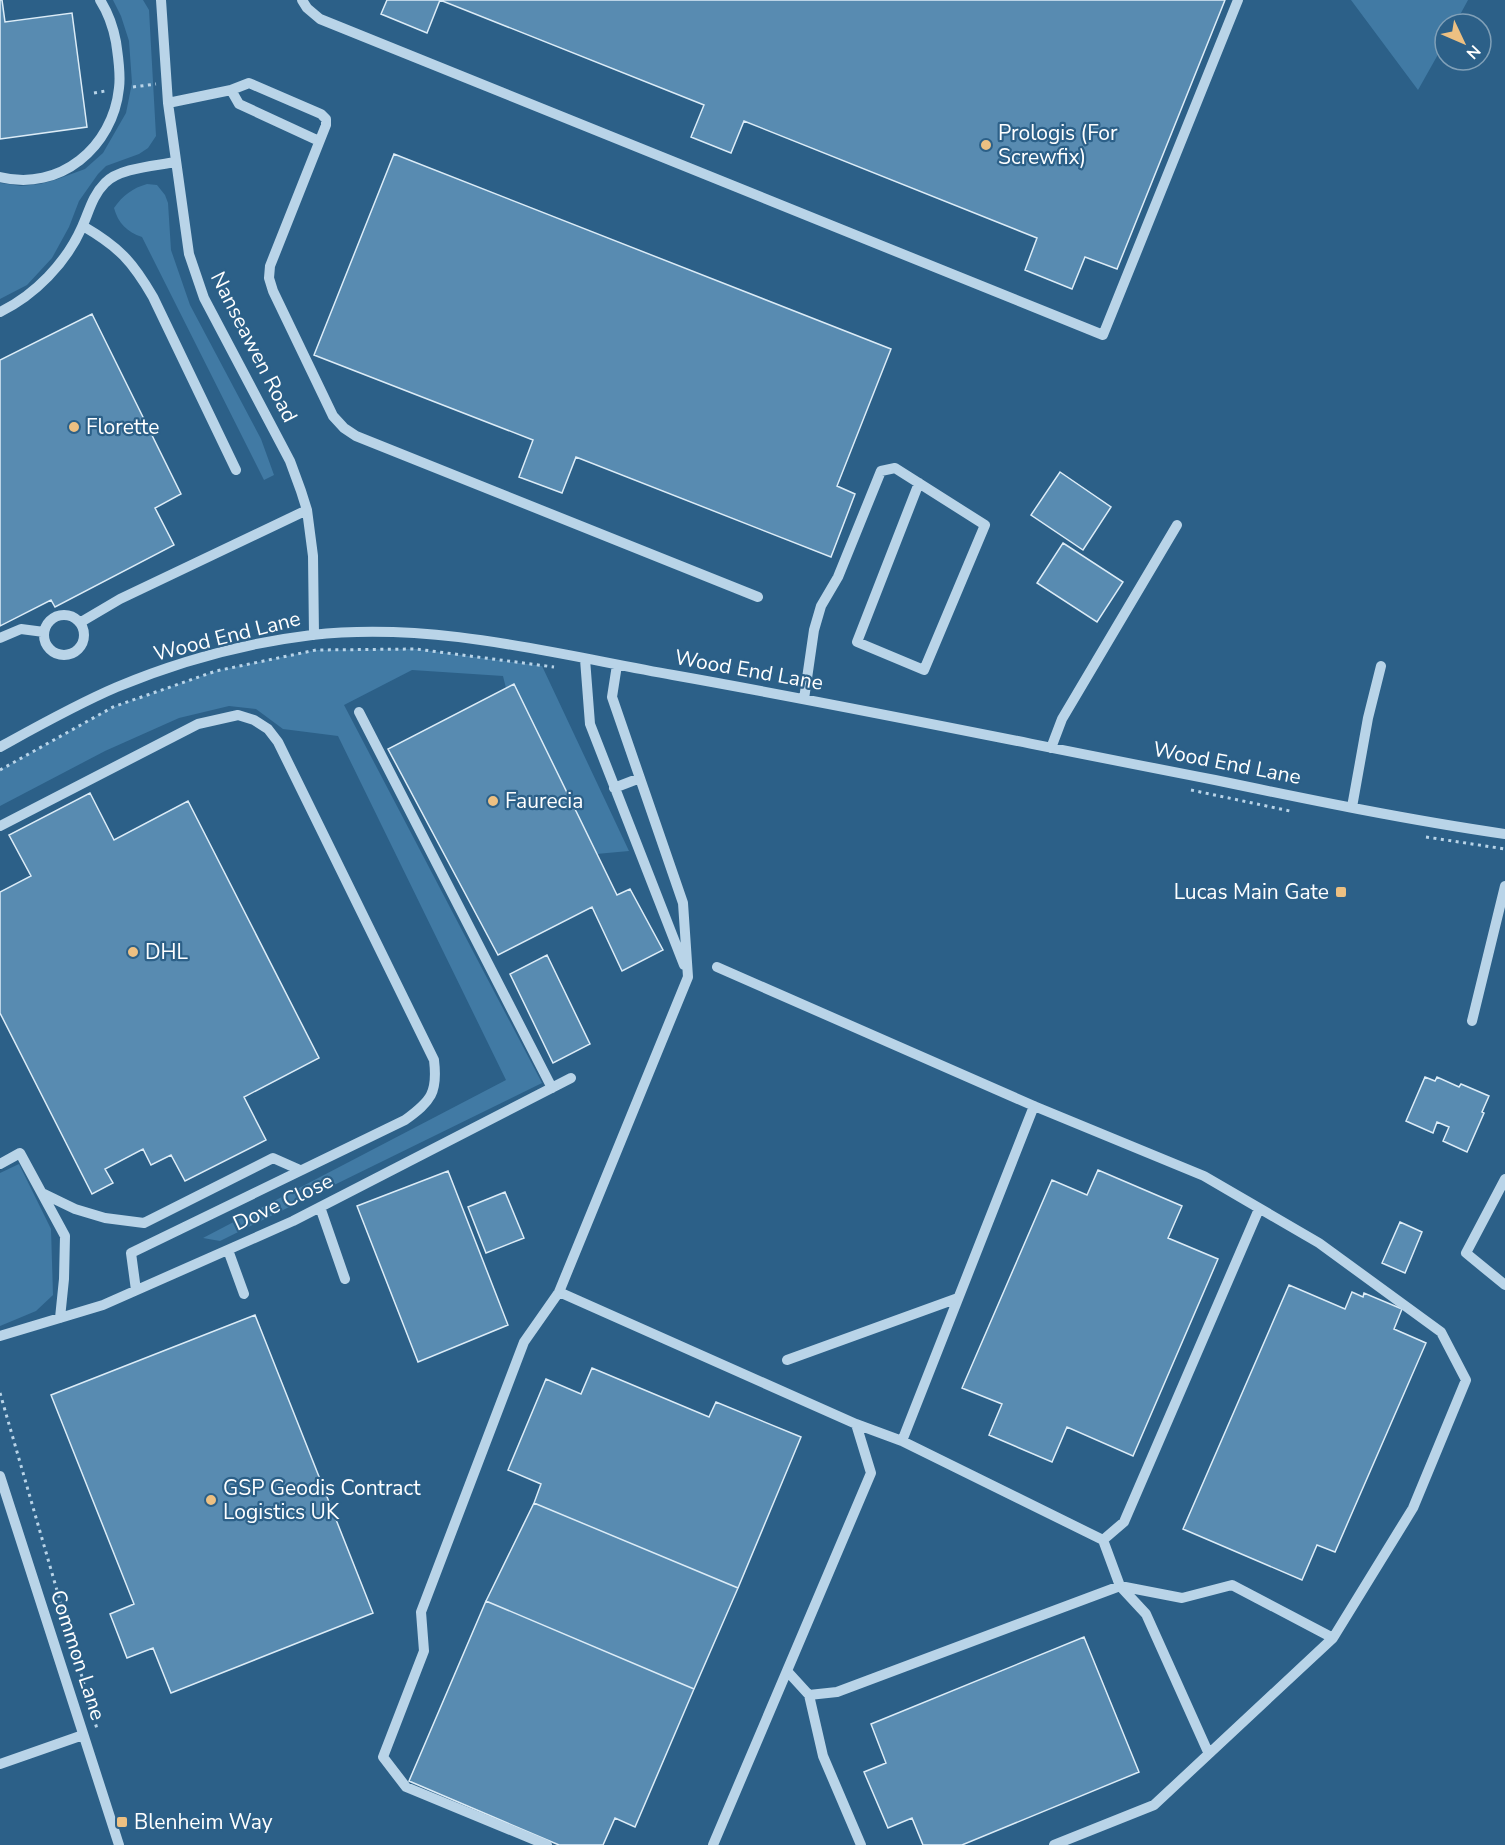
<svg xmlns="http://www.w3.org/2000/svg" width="1505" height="1845" font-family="'Nunito Sans',sans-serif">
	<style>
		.green { fill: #417aa4 }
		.building { fill: #588bb1; stroke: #dcecf7; stroke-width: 1.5 }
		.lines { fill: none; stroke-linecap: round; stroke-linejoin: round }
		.path { stroke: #b9d4e8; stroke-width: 3; stroke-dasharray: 3 4.5; stroke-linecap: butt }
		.minor { stroke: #b9d4e8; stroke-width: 10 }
		.poi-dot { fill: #edc082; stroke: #2c6088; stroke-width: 2 }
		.labels { text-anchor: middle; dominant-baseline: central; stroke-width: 4.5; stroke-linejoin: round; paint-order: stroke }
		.poi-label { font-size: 21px; fill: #fff; stroke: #2c6088; text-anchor: start }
		.street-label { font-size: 21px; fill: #fff; stroke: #2c6088 }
	</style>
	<rect width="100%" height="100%" fill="#2c6088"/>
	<!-- green -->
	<path class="green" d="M113,0H143L149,10L156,136L148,148L139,154L106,166L98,174L79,201L69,227L52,258L27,285L0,299V183L21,186L40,184L55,180L85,169L103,153L126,113L132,83L129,41L121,16Z
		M1351,0H1468L1455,24H1445V42L1418,90Z
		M147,184L157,185L165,195L168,203L171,250L190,305L261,439L274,475L264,480L142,237C127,232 118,223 114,208C123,195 133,188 147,184Z
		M416,649L542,666L629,851L596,854L514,685L506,688L503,676L412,670L344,705L542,1083L220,1241L203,1238L506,1080L338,736L283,729L256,709L229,706L179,718L105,751L0,806V770L113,707L216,671L316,650Z
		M19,1164L51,1229L53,1295L36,1311L0,1326V1173Z"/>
	<!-- building -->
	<path class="building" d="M0,0H2L5,22L72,13L87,127L0,139Z
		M387,0H440L427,33L381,14Z
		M440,0H1225L1117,269L1085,257L1072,289L1025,270L1037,238L744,121L731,153L691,137L704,105Z
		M394,154L891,349L837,486L855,494L831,557L576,457L562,493L519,477L533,440L314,355Z
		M92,314L181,494L155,508L174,545L55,607L51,600L0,626V360Z
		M1060,472L1111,507L1083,550L1031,515Z
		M1063,543L1123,582L1097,622L1037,583Z
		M514,684L617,895L630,889L663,950L622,971L592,907L498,955L388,749Z
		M90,793L114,840L188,801L319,1058L244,1097L266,1140L185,1181L171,1155L151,1165L143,1149L105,1169L113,1183L92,1194L0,1013V892L31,876L9,835Z
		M547,955L590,1044L553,1063L510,974Z
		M1425,1077L1435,1081L1437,1077L1459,1087L1461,1084L1489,1096L1482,1112L1484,1113L1467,1152L1443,1141L1449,1127L1437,1122L1433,1133L1406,1121Z
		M1098,1170L1182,1206L1168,1238L1218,1259L1133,1456L1067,1427L1052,1462L989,1435L1002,1404L962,1388L1052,1180L1087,1195Z
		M448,1171L508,1325L418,1362L357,1206Z
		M505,1192L524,1238L486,1253L468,1207Z
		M1400,1222L1422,1232L1405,1273L1382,1263Z
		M1289,1285L1345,1309L1352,1292L1363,1297L1364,1293L1402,1309L1394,1329L1426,1343L1335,1552L1317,1545L1302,1580L1183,1529Z
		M255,1315L373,1613L171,1693L153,1648L127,1658L110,1614L134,1604L51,1395Z
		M592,1368L709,1417L716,1402L801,1437L738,1588L534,1503L541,1484L508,1470L546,1379L581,1394Z
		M534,1503L738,1588L694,1689L486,1601Z
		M486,1601L694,1689L635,1827L615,1818L603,1845H559L409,1781Z
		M1084,1637L1139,1772L962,1845H923L912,1818L888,1828L864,1772L886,1763L871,1724Z"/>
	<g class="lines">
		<!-- path -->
		<path class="path" d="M133,87L156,84
			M94,93L105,91
			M0,770L113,707L216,671L316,650L416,649L554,667
			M1191,790L1290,811
			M1426,837L1505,849
			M0,1393L97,1729"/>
		<!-- minor -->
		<path class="minor" d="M161,0L168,103L189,254L204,298L290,461L301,491L307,510L313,556L314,635
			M302,0L307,8L320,19L1103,335L1238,0
			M231,90L239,104L319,141
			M168,103L231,90L249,83L321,114L326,119V125L270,266L269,278L273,291L333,416L344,428L356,436L758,597
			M0,177C60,192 113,147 119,88C121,73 118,57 116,42C113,26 109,14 100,0
			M83,226C119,247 132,261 153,297L236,470
			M0,312C35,295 66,263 82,227C89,212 92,196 105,183C119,168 155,166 175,162
			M44 635a20 20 0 1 1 40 0a20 20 0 1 1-40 0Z
			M81,622L120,599L307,510
			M0,638L21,629L44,632
			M585,659L590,724L684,965
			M804,699L814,630L821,606L838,577L881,471L895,468L985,525L924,670L857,642L919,483
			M359,712L552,1088
			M0,747C38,726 77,704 117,687C179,661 246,643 312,635C434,621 555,654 673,675C854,707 1034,745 1215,780C1311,800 1408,820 1505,834
			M1051,748L1062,719L1177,525
			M614,788L640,778
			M1352,807L1368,718L1381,666
			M0,826L198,724L238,715L254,720L268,729L278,742L434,1060C438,1093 431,1101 405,1120L131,1253L136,1290
			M717,967L1034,1106L1204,1176L1319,1243L1441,1332L1466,1380L1413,1508L1333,1638L1154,1805L1054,1845
			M1472,1021L1505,886
			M0,1164L20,1153L65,1236L64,1279L60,1318
			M1505,1179L1466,1253L1505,1285
			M42,1193L75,1209L105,1218L144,1223L273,1158L300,1170
			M320,1207L345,1279
			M228,1250L244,1294
			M559,1292L856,1424L902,1441L1103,1540L1120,1586L1182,1598L1232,1585L1333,1638
			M0,1336L103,1305L293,1221L571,1078
			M787,1360L958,1298
			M902,1441L1034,1106
			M0,1476L119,1845
			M1103,1540L1124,1522L1259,1209
			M788,1672L809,1695L837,1692L1120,1586L1146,1614L1208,1752
			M809,1695L823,1756L861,1845
			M0,1764L83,1735
			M547,1845L406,1787L383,1757L424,1651L421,1612L524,1342L559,1292L688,977L683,903L612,697L617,665
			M713,1845L871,1473L856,1424"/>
	</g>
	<!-- markers -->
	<g class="poi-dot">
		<circle cx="986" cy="145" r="6"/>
		<circle cx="74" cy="427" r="6"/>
		<circle cx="493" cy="801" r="6"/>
		<rect x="1335" y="886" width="12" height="12" rx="3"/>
		<circle cx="133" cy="952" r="6"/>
		<circle cx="211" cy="1500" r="6"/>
		<rect x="116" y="1816" width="12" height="12" rx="3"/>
	</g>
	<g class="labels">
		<!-- poi labels -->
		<g class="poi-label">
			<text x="998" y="133">Prologis (For<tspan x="998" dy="24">Screwfix)</tspan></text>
			<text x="86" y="427">Florette</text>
			<text x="505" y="801">Faurecia</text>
			<text x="1329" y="892" text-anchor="end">Lucas Main Gate</text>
			<text x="145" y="952">DHL</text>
			<text x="223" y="1488">GSP Geodis Contract<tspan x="223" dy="24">Logistics UK</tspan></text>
			<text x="134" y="1822">Blenheim Way</text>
		</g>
		<!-- street labels -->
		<g class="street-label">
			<text transform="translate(254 347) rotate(63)">Nanseawen Road</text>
			<text transform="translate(227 636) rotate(-14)">Wood End Lane</text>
			<text transform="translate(749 670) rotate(10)">Wood End Lane</text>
			<text transform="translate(1227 763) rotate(11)">Wood End Lane</text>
			<text transform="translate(283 1202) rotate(-25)">Dove Close</text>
			<text transform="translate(78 1655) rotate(72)">Common Lane</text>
		</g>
	</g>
	<!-- north arrow -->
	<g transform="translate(1463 42) rotate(134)"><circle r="28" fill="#2c6088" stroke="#80a0b8" stroke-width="1.5"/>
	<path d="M0-4.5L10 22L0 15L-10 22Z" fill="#edc082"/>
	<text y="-9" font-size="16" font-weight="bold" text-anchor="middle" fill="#ffffff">N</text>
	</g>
</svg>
